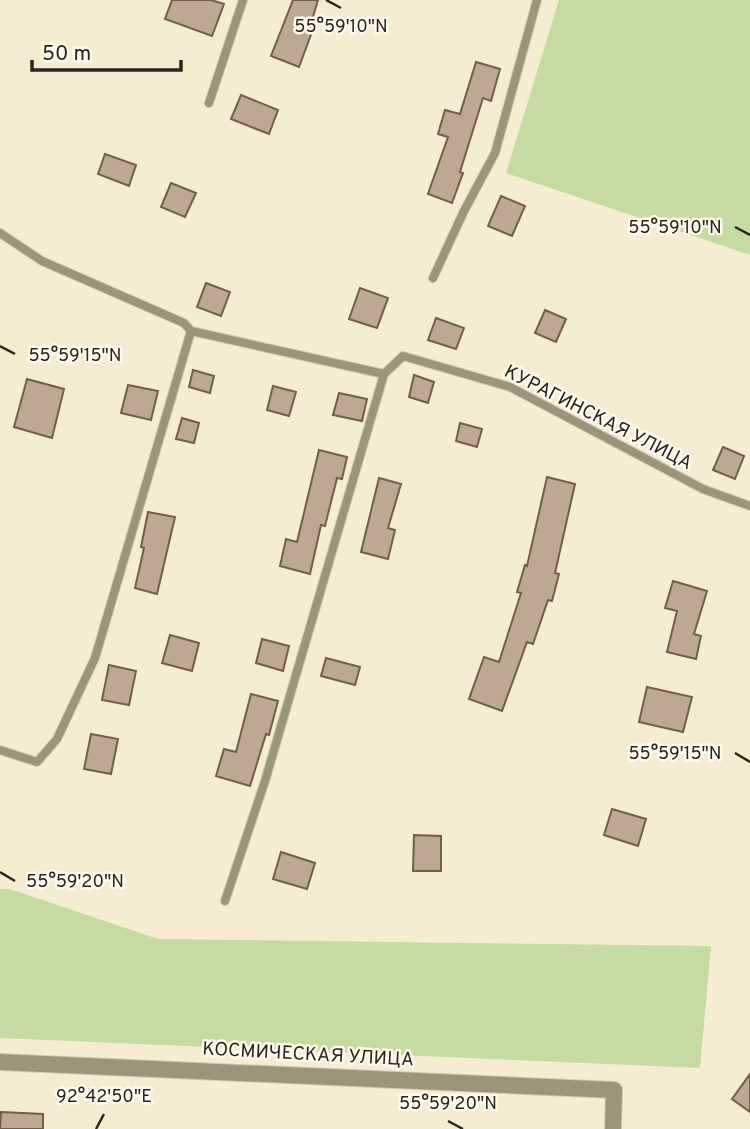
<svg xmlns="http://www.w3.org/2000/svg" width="750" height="1129" font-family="Overpass,sans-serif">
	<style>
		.green { fill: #c5dba1 }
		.building { fill: #bda895; stroke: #715e4d; stroke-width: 2 }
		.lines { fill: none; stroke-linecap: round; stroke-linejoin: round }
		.service-casing { stroke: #d1c8b1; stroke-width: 10 }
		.minor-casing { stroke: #d1c8b1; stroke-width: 18 }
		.service { stroke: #9e947b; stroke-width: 8 }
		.minor { stroke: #9e947b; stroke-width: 16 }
		.ticks { fill: none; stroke: #2a261d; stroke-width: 2.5 }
		.labels { text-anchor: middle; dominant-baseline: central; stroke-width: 5; stroke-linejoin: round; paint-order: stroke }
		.street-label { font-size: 19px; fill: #2a261d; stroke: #fefaef }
		.ticks-label { font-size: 18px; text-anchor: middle; fill: #2a261d; stroke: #fefaef; stroke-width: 5; stroke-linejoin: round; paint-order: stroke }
	</style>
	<rect width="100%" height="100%" fill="#f6ecd2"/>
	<!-- green -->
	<path class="green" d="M559,0H750V255L506,173Z
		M0,889H10L158,939L711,946L700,1068L0,1038Z"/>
	<!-- building -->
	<path class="building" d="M172,0H211L224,4L212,36L165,19Z
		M293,0H318L309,30L312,32L299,67L271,56Z
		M476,62L500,69L491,101L483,98L460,172L463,173L452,203L428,194L448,137L438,134L445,110L460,114Z
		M241,95L278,110L269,134L231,119Z
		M105,154L136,165L129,186L98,174Z
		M171,183L196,193L185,217L161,207Z
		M501,196L525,206L512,236L488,226Z
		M206,283L230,292L221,316L197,307Z
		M360,288L388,298L377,328L349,319Z
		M545,310L566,319L556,342L535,333Z
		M436,318L464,328L456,349L428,340Z
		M193,370L214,376L210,393L189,387Z
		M414,375L434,382L428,403L409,397Z
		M27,379L64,389L52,438L14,427Z
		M128,385L158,391L151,420L121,413Z
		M273,386L296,392L289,416L267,410Z
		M339,393L367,399L362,421L333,415Z
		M182,418L199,423L194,443L176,439Z
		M460,423L482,429L477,447L456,441Z
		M723,447L744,456L735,479L713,470Z
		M319,450L347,457L342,479L337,478L325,526L321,525L310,574L280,566L286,539L297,542Z
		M547,477L575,484L555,573L559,574L552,601L548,600L533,644L527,642L502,711L469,699L484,657L499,662L521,593L517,592L525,565L527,566Z
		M379,478L401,484L388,528L395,530L388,559L361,552Z
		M148,512L175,517L157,594L135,588L144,548L141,547Z
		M673,581L707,591L694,634L701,636L696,659L667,652L677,611L665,608Z
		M170,635L199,643L192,671L162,663Z
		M262,639L289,646L283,671L256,663Z
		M326,658L360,667L355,685L321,676Z
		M109,665L136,671L129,705L102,700Z
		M647,687L692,697L683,732L639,722Z
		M251,694L278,701L269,735L266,734L250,786L216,776L224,749L236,752Z
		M91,734L118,739L111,774L84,769Z
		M612,809L646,819L638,846L604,835Z
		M414,835L441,836V871H413Z
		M281,852L315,863L307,889L273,879Z
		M750,1074V1112L732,1099Z
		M1,1112L43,1114V1129H0Z"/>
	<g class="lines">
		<defs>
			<path id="service" d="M209,103L243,0
				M0,233L42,261L184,323L191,331L95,658L57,739L37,762L0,750
				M433,278L464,211L495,153L537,0
				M191,331L384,374L403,356L510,387L703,489L750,506
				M225,901L265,781L384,374"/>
			<path id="minor" d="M0,1062L614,1090L613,1129"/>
		</defs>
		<!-- service casing -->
		<use href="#service" class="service-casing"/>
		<!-- minor casing -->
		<use href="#minor" class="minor-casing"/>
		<!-- service -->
		<use href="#service" class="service"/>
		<!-- minor -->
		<use href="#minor" class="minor"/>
	</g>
	<!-- ticks -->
	<path class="ticks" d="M326,0L341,8M735,227L750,235M0,346L15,354M735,753L750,762M0,872L15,881M448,1121L463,1129M96,1129L104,1114"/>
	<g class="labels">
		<!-- street labels -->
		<g class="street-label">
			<text transform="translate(598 418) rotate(27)">КУРАГИНСКАЯ УЛИЦА</text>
			<text transform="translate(308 1055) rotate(3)">КОСМИЧЕСКАЯ УЛИЦА</text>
		</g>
	</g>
	<g class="ticks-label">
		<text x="341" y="32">55°59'10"N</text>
		<text x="675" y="233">55°59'10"N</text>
		<text x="75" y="361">55°59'15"N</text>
		<text x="675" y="759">55°59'15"N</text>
		<text x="75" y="887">55°59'20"N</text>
		<text x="104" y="1102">92°42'50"E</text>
		<text x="448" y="1109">55°59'20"N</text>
	</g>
	<!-- scale -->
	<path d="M32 60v10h149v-10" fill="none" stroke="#2a261d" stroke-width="3.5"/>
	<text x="42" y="60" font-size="21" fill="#2a261d" stroke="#fefaef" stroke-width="5" paint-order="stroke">50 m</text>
</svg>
